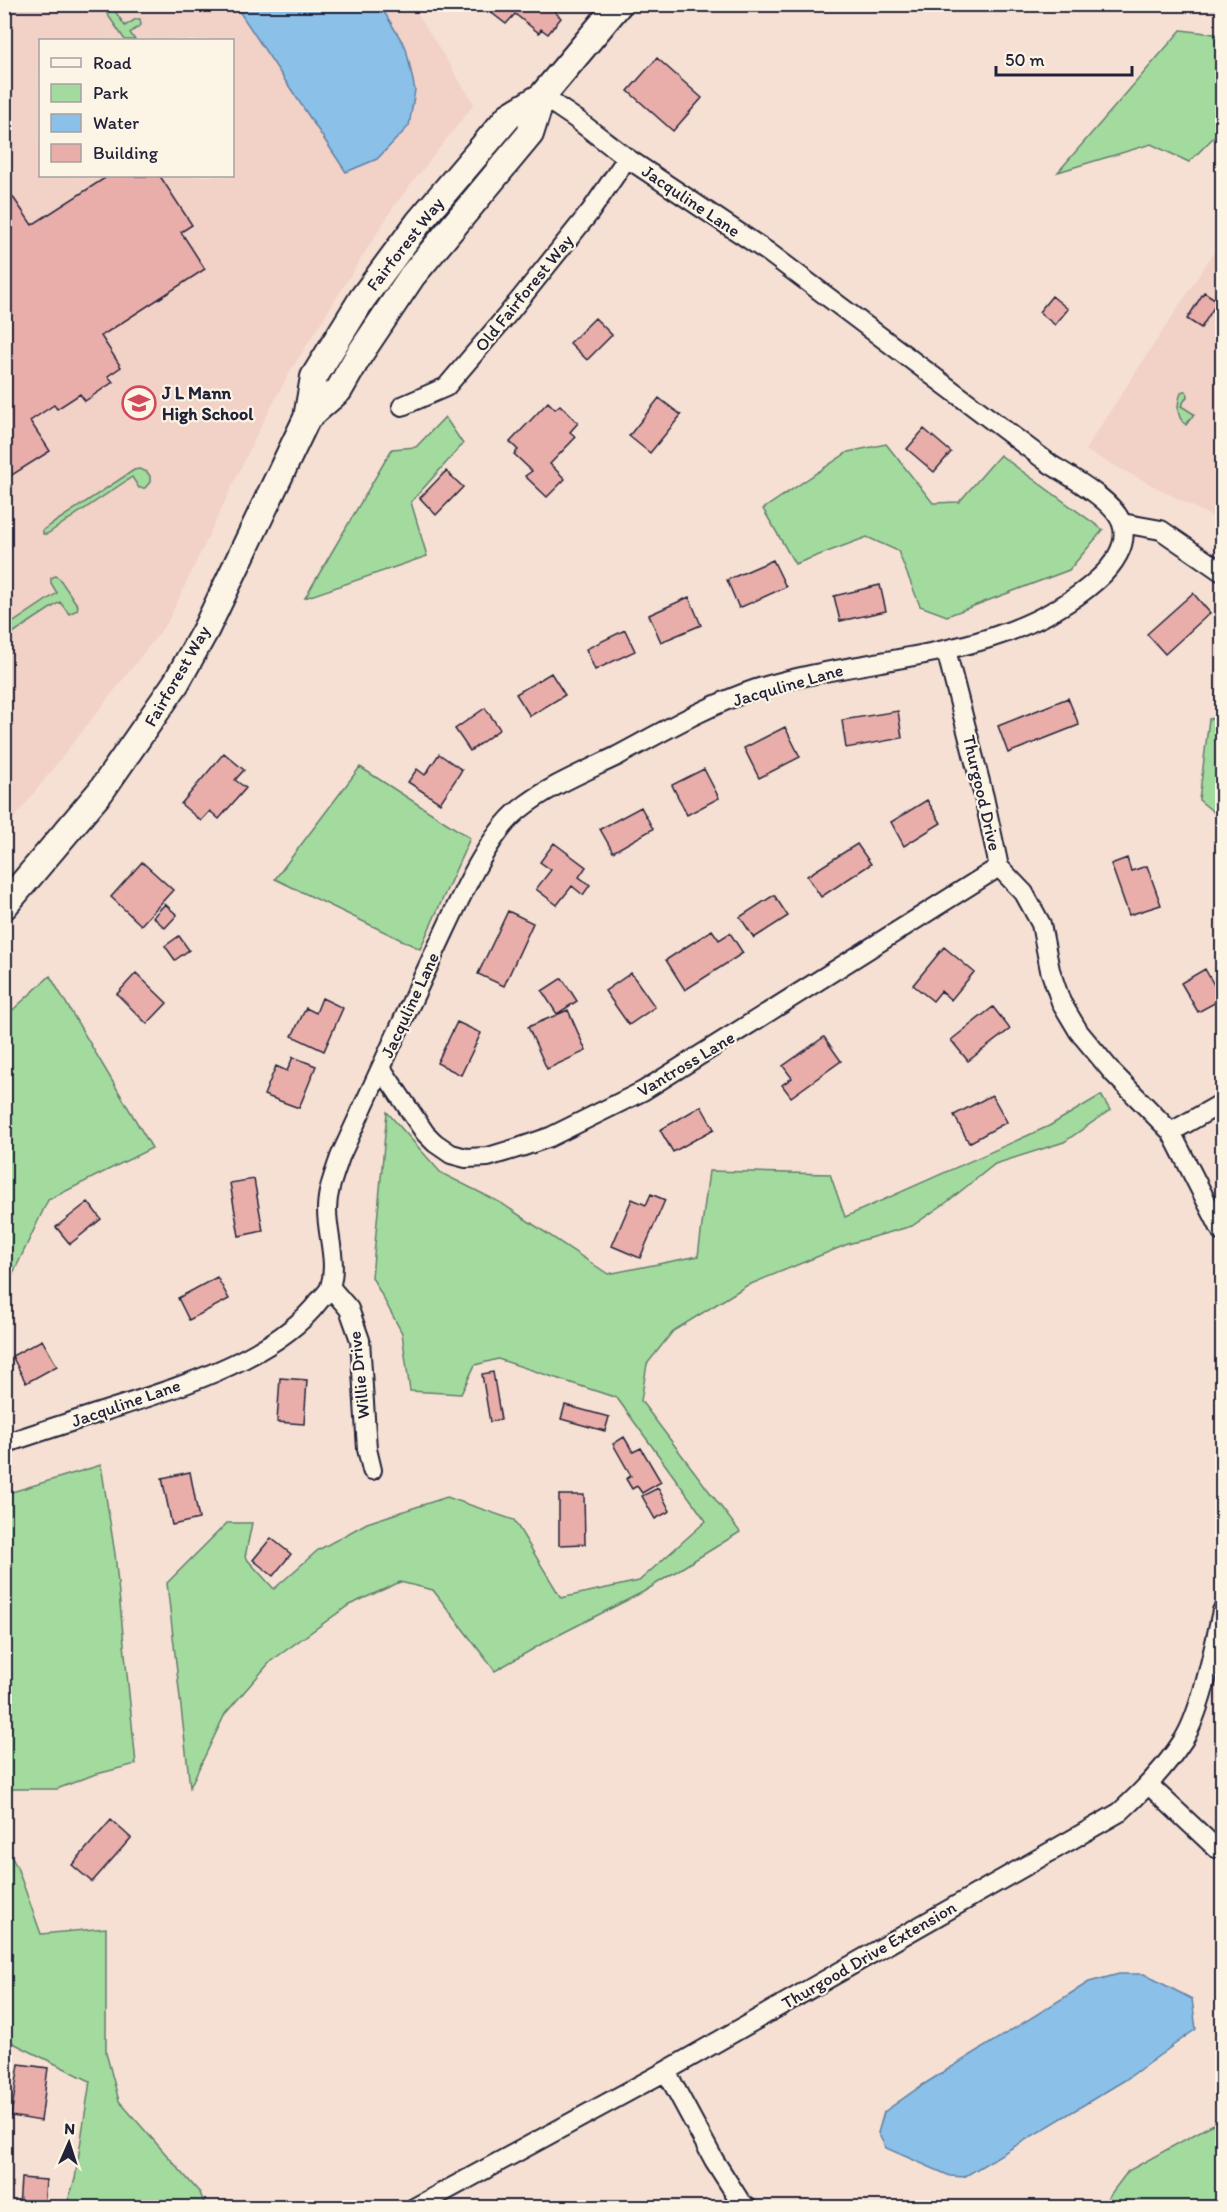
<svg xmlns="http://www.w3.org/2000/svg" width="1227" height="2212" font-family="Itim,sans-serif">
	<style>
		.built { fill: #f2d1c7; fill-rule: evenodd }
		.green { fill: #a3db9f; stroke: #627e6d; stroke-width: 1.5 }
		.water { fill: #8bc0e8; stroke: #6181a3; stroke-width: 1.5 }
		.building { fill: #e9aeaa; stroke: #22223b; stroke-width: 1.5 }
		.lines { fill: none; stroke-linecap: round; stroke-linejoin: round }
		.minor-casing { stroke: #22223b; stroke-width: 22 }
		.secondary-casing { stroke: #22223b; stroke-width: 30 }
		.minor { stroke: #fcf5e5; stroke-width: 18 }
		.secondary { stroke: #fcf5e5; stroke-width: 26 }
		.labels { text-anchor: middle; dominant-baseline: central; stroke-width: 4.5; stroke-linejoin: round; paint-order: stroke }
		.street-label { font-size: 18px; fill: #22223b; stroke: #fcf5e5 }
		.poi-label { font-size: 18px; font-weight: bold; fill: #22223b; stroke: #fcf5e5; text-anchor: start }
	</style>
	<rect width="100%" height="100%" fill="#f6e0d3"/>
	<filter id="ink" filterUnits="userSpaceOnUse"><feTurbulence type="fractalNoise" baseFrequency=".0167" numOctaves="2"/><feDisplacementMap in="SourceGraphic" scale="12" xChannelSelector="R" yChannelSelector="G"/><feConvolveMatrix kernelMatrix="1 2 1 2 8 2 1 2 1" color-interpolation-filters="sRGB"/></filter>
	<g filter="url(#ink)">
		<!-- built -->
		<path class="built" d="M5,5H412L474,104L394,206L289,373L258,432L167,623L5,830ZM40,40H232V176H40Z
			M1222,240V522L1085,450Z"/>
		<!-- green -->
		<path class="green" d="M101,5H111L125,26L136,19H140L141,25L130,33L135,40H125Z
			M1181,30L1222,35V129L1189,162L1151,144L1058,172Z
			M1183,391H1186L1188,395L1181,406L1194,414L1186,425C1176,417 1177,404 1181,393Z
			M445,417L463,444L411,502L427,556L305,598L392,449L416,447Z
			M886,444L933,503L959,502L1000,455L1103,530L1069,570L947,616L920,606L898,551L867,537L795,564L763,509L848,452Z
			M139,469L147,472L150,476V482L145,488H139L132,477L47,534H43V530L134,470Z
			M55,576L59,578L78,606L77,610L69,614L60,602L5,638V628L57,593L51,583V578Z
			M1222,717V819L1199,800L1209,719Z
			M360,767L470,838L420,949L275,879Z
			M50,976L152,1148L48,1200L11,1278L4,1274L5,1017Z
			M1101,1095L1110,1110L1064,1142L995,1164L947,1202L912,1226L848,1244L746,1286L673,1331L647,1364L641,1401L740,1532L643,1592L545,1642L495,1671L433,1590L400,1582L349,1605L271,1661L225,1714L190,1787L167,1583L227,1523H252L245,1557L274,1589L318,1550L367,1523L447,1497L514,1520L561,1598L639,1581L706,1521L617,1398L498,1359L475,1365L461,1394L410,1391L402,1333L372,1277L387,1112L441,1173L501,1203L608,1274L698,1256L709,1171L830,1174L845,1217L1049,1126Z
			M101,1465L115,1554L136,1764L93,1775L57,1789H6L5,1790V1494Z
			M5,1845L17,1867L41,1934L106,1928V2053L119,2101L200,2193L206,2207H66L75,2179L90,2081L11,2042H5Z
			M1222,2119V2207H1101L1128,2171Z"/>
		<!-- water -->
		<path class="water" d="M235,5H380L406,48L415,90L409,126L377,159L346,172Z
			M1119,1974H1144L1192,1999L1196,2029L1125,2080L964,2177L950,2176L886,2148L878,2133L884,2112L921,2086L1089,1982Z"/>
		<!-- building -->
		<path class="building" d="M486,4H557L559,6L555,12L561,18L548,34L541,29L539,33L515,14L506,24L484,7Z
			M657,58L702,98L673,131L628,91Z
			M108,176H160L192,225L181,232L205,269L101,336L121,367L108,376L113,382L85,401L80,394L57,409L54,405L30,421L50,451L4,480V184L32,225Z
			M1204,292L1218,301L1201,328L1187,319Z
			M1052,296L1068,309L1055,325L1039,312Z
			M595,318L612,335L587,360L570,343Z
			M659,398L681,415L650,453L629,436Z
			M548,402L555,409L560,405L578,423L570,432L576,437L550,464L565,479L547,497L525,476L532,471L514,454L518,450L510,442Z
			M924,429L951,452L934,472L907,449Z
			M446,471L463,487L436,515L420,498Z
			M773,560L786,587L739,608L727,580Z
			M880,585L886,611L840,621L834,596Z
			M1193,593L1210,613L1165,654L1147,634Z
			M689,597L701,625L661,642L649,615Z
			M625,630L635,651L595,670L586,649Z
			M551,673L565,695L530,716L516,694Z
			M1068,698L1079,725L1008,753L998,726Z
			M485,708L500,729L470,751L455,729Z
			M898,711L902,738L846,748L842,720Z
			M785,727L800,757L759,778L744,748Z
			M224,753L244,770L235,780L246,788L219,819L210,811L201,821L181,804Z
			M439,754L462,770L440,803L408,782L417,769L425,775Z
			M704,769L719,798L687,815L672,785Z
			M927,800L941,823L904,846L891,822Z
			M641,807L653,829L613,852L600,829Z
			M554,843L586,867L579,877L590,885L583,895L572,886L557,905L536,889L551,870L540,862Z
			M857,844L871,864L821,897L807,876Z
			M1127,858L1131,871L1147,866L1161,905L1129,915L1111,864Z
			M142,862L173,890L141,925L111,897Z
			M774,895L788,916L754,938L740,917Z
			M165,904L177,915L165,928L153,917Z
			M508,911L533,923L504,986L478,974Z
			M712,930L719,940L730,933L743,953L685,990L666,960Z
			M179,936L189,950L175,960L165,946Z
			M944,947L974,972L951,1000L941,991L933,1001L913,985Z
			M1205,969L1222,999L1198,1012L1181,983Z
			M136,973L167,1003L147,1024L117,994Z
			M631,973L655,1007L629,1025L605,991Z
			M562,978L577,1001L557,1014L542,991Z
			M322,998L343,1008L324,1051L292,1036L306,1008L316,1013Z
			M993,1007L1010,1029L968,1061L951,1040Z
			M568,1010L586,1051L547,1069L528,1027Z
			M457,1022L481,1033L461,1075L437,1063Z
			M824,1037L841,1061L791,1097L782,1085L792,1078L783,1066Z
			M293,1057L316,1066L299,1108L264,1095L276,1066L287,1071Z
			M992,1095L1007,1122L969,1143L954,1115Z
			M701,1106L714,1129L673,1152L660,1130Z
			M254,1179L263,1231L239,1236L230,1183Z
			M651,1194L665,1200L640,1258L612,1246L632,1199L646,1205Z
			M88,1202L101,1219L70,1244L56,1227Z
			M217,1277L229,1299L189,1320L178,1298Z
			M42,1340L57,1366L26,1383L12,1356Z
			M493,1372L501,1420L490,1422L482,1374Z
			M280,1378L307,1380L304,1424L277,1422Z
			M565,1405L609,1417L605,1431L561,1419Z
			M624,1437L633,1452L641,1448L661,1482L642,1493L637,1486L632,1489L626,1479L631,1476L613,1444Z
			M190,1472L199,1519L172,1525L162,1478Z
			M658,1488L670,1511L655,1519L642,1496Z
			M559,1495H584L585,1544L559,1545Z
			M271,1538L291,1554L273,1576L253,1560Z
			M111,1820L131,1838L92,1882L72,1865Z
			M19,2064L48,2068L41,2121L11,2116Z
			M21,2178L46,2180L44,2208H19Z"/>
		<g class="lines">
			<defs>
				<path id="minor" d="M402,406L446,387L508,314L590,212L627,158
					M1122,523L1161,530L1222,572
					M946,650L984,797L999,867L1024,893L1041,924L1050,970L1061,1002L1079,1032L1113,1073L1171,1132L1222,1232
					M381,1068L425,1133L435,1143L451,1154L466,1158L488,1157L521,1147L550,1137L643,1091L999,867
					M1171,1132L1222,1103
					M330,1287L349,1309L360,1340L367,1449L372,1470
					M4,1444C39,1432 74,1421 108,1410C176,1388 275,1359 319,1301C323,1297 328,1292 330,1287C338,1262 327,1235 327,1210C327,1191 334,1175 340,1157C370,1091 401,1024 432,958C452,917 484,838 519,810C547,787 584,772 617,756C662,732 708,705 756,689C869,653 1004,663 1097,580C1112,567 1129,545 1122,524C1115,501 1069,476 1050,464L768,252L627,158L576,119L542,96
					M1149,1785L1216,1848L1222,1850
					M666,2071L714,2160L740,2201L748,2208
					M414,2208L666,2071L1120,1812C1144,1790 1166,1767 1184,1739C1202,1709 1214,1647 1222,1611"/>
				<path id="secondary" d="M307,418L339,390L359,355L412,276L530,134L542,96
					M4,906L101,791L176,683L206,629L307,418L314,377L362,299L419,222L509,116L542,96L619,4"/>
			</defs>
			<!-- minor casing -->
			<use href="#minor" class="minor-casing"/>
			<!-- secondary casing -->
			<use href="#secondary" class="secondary-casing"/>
			<!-- minor -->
			<use href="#minor" class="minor"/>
			<!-- secondary -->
			<use href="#secondary" class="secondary"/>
		</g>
	</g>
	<!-- icons -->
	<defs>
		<symbol id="school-ring" viewBox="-11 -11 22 22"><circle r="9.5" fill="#fcf5e5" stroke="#d1495b" stroke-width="1.5"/><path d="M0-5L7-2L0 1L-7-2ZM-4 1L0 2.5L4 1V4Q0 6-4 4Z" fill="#d1495b"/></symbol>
	</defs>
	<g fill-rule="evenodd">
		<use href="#school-ring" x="120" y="384" width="38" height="38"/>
	</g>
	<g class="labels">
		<!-- street labels -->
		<g class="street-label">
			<text transform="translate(691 201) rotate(34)">Jacquline Lane</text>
			<text transform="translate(405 244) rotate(-52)">Fairforest Way</text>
			<text transform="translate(524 293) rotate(-51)">Old Fairforest Way</text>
			<text transform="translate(177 676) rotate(-60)">Fairforest Way</text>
			<text transform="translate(788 685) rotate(-16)">Jacquline Lane</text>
			<text transform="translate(982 793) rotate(77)">Thurgood Drive</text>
			<text transform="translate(410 1005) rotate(-65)">Jacquline Lane</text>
			<text transform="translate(686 1064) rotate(-31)">Vantross Lane</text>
			<text transform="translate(359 1375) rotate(-96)">Willie Drive</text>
			<text transform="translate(126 1403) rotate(-19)">Jacquline Lane</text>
			<text transform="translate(869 1955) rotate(-30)">Thurgood Drive Extension</text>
		</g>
		<!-- poi labels -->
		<g class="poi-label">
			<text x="162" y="393">J L Mann<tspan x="162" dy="21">High School</tspan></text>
		</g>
	</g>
	<!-- margin -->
	<rect width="1227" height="2212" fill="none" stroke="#fcf5e5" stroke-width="24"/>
	<rect x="12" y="12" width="1203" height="2188" fill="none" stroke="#22223b" stroke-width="2" filter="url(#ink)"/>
	<!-- legend -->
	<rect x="39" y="39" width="195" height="138" fill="#fcf5e5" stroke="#a5a1a1" stroke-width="1.5"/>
	<rect x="51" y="58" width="30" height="9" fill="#fcf5e5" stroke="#a5a1a1" stroke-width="1.5"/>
	<text x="93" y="69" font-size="18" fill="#22223b">Road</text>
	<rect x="51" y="84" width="30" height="18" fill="#a3db9f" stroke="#a5a1a1" stroke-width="1.5"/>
	<text x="93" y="99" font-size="18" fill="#22223b">Park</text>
	<rect x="51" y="114" width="30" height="18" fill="#8bc0e8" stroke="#a5a1a1" stroke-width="1.5"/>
	<text x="93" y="129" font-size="18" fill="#22223b">Water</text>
	<rect x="51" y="144" width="30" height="18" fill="#e9aeaa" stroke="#a5a1a1" stroke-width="1.5"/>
	<text x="93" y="159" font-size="18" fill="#22223b">Building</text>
	<!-- north arrow -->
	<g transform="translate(69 2143) rotate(3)" stroke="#fcf5e5" stroke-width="4.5" paint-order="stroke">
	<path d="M0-4.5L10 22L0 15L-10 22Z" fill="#22223b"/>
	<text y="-9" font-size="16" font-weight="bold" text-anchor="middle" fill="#22223b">N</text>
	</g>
	<!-- scale -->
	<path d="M996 66v9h136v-9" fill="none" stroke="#22223b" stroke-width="3"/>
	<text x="1005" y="66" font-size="18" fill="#22223b" stroke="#fcf5e5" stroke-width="4.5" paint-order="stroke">50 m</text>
</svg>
